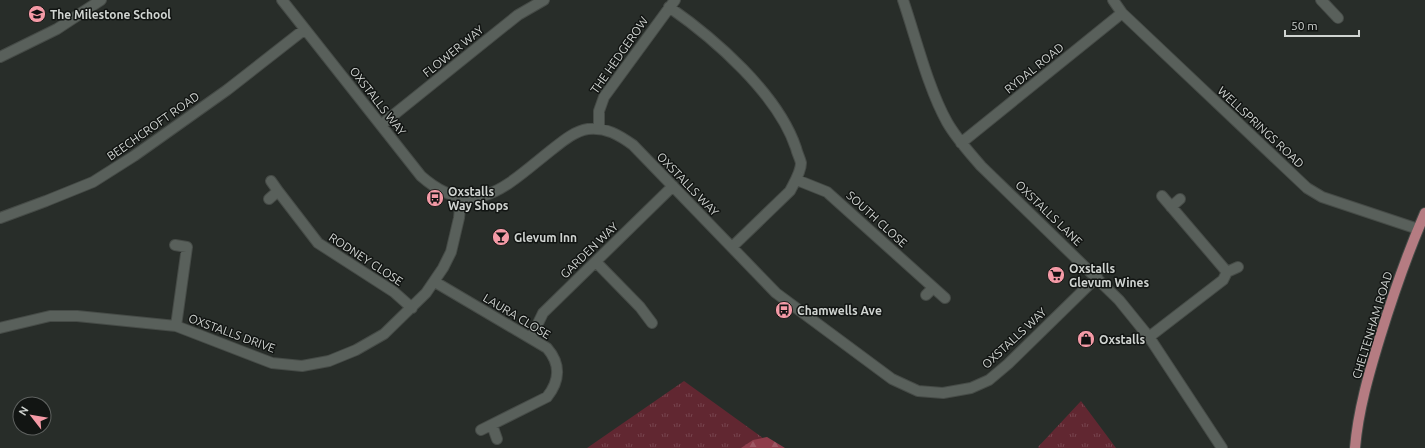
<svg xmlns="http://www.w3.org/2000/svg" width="1425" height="448" font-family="Ubuntu,sans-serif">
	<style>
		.grass { fill: url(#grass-tufts) }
		.forest { fill: url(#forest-firs) }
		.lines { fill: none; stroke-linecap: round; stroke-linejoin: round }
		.minor-casing { stroke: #464b47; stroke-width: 12 }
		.major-casing { stroke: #464b47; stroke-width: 12 }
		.minor { stroke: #59605b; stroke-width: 10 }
		.major { stroke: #b57c82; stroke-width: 10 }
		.labels { text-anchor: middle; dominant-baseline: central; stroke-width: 3; stroke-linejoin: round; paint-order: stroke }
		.poi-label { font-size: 12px; font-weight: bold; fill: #d0d4d1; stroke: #121513; text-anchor: start }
		.street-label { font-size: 12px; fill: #d0d4d1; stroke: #121513 }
	</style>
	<defs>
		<pattern id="grass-tufts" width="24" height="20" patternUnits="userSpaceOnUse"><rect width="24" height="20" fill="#612731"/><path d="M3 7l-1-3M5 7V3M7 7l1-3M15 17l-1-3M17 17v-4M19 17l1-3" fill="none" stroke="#77454e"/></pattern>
		<pattern id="forest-firs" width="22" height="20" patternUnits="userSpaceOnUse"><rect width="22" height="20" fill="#8e3c4a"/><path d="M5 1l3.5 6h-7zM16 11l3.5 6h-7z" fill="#9d5763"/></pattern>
	</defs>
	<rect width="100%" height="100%" fill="#282d29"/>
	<!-- grass -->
	<path class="grass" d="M684,381L777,448H587Z
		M1081,401L1116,448H1039L1038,447Z"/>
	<!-- forest -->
	<path class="forest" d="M767,437L785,448H741L753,440Z"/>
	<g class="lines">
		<defs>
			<path id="minor" d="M282,0L421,176C475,224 509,183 554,148C564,140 575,131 588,129C606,127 619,135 633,145L776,293L892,379L918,391L943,393L971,388L989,380L1008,364L1097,277
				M903,0C916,38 928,88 947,122C956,138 969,152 981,166L1119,300L1149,337L1222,448
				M1113,0L1122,13L1307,188L1322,197L1418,229
				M1321,0L1338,18
				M669,7C715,39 778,94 796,148C797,153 800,158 801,163C801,172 794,183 790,191L732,247
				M0,57L57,29L101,0
				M381,125L518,15L544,0
				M599,129V111L604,97L675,0
				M961,143L1122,13
				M797,180L827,192L945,298
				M278,191L318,243L394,292L412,308
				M269,199L278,191L271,181
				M1171,207L1180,199
				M0,218L46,201L93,182L134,156L227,90L305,29
				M175,245L187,247L176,326
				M596,262L640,307L652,323
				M1227,272L1238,267
				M435,282L547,348C561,364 560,381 547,397L481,430
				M926,295L933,288
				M0,328L50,316H77L176,326L272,363L302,366L329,361L356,350L384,334L426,293L443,268L451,252L459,218L461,199
				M1149,337L1223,280L1227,272L1162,196
				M531,338L543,313L673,186
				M492,425L497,439"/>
			<path id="major" d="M1355,448C1358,411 1369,373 1380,337C1393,295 1407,254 1425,213"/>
		</defs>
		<!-- minor casing -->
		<use href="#minor" class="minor-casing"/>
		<!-- major casing -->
		<use href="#major" class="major-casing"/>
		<!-- minor -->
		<use href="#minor" class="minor"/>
		<!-- major -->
		<use href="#major" class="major"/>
	</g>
	<!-- icons -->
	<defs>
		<symbol id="school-disc" viewBox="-11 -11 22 22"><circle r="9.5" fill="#f49aa6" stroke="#121513"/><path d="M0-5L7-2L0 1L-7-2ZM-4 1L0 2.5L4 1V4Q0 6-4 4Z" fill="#111"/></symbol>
		<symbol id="bus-disc" viewBox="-11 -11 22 22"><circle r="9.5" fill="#f49aa6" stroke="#121513"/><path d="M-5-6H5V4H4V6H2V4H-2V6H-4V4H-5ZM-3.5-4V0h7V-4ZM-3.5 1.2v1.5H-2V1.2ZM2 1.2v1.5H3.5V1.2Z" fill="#111"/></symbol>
		<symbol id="bar-disc" viewBox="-11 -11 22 22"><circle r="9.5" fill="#f49aa6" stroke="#121513"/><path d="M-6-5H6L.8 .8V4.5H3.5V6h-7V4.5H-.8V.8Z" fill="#111"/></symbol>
		<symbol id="supermarket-disc" viewBox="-11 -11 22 22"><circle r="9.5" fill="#f49aa6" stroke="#121513"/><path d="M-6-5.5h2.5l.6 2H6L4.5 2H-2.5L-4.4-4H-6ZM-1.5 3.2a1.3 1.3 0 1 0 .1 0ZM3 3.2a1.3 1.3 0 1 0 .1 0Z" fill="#111"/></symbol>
		<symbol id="shop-disc" viewBox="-11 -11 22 22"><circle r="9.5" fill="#f49aa6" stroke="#121513"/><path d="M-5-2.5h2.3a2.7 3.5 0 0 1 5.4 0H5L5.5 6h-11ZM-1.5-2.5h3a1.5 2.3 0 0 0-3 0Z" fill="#111"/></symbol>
	</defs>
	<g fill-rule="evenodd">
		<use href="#school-disc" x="27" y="4" width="20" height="20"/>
		<use href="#bus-disc" x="425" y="188" width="20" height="20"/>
		<use href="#bar-disc" x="491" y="227" width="20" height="20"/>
		<use href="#supermarket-disc" x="1046" y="265" width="20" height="20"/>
		<use href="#bus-disc" x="774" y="300" width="20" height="20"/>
		<use href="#shop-disc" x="1076" y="329" width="20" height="20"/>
	</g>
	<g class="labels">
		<!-- poi labels -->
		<g class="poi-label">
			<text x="50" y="14">The Milestone School</text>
			<text x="448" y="191">Oxstalls<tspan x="448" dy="14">Way Shops</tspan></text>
			<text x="514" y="237">Glevum Inn</text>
			<text x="1069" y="268">Oxstalls<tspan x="1069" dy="14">Glevum Wines</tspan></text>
			<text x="797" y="310">Chamwells Ave</text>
			<text x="1099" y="339">Oxstalls</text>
		</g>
		<!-- street labels -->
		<g class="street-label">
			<text transform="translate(453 51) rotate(-39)">FLOWER WAY</text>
			<text transform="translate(619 55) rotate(-55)">THE HEDGEROW</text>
			<text transform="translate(1034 68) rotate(-39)">RYDAL ROAD</text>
			<text transform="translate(378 101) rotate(52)">OXSTALLS WAY</text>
			<text transform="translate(153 126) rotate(-35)">BEECHCROFT ROAD</text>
			<text transform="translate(1261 127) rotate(43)">WELLSPRINGS ROAD</text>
			<text transform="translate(688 184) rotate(46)">OXSTALLS WAY</text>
			<text transform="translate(1049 213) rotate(44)">OXSTALLS LANE</text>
			<text transform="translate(877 219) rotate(42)">SOUTH CLOSE</text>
			<text transform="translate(589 250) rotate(-44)">GARDEN WAY</text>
			<text transform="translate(366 259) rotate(33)">RODNEY CLOSE</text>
			<text transform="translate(517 316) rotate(31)">LAURA CLOSE</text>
			<text transform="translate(1372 325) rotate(-73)">CHELTENHAM ROAD</text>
			<text transform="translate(232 333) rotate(20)">OXSTALLS DRIVE</text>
			<text transform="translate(1014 338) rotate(-43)">OXSTALLS WAY</text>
		</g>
	</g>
	<!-- north arrow -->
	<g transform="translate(32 416) rotate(301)"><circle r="19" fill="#121513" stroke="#5e615f"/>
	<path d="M0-3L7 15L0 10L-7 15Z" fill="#f49aa6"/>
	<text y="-6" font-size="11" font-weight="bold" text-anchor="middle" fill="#d0d4d1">N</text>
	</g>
	<!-- scale -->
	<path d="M1285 30v6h74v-6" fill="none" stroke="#d0d4d1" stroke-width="2"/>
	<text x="1291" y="30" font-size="12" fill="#d0d4d1" stroke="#121513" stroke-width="3" paint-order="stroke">50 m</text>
</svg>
